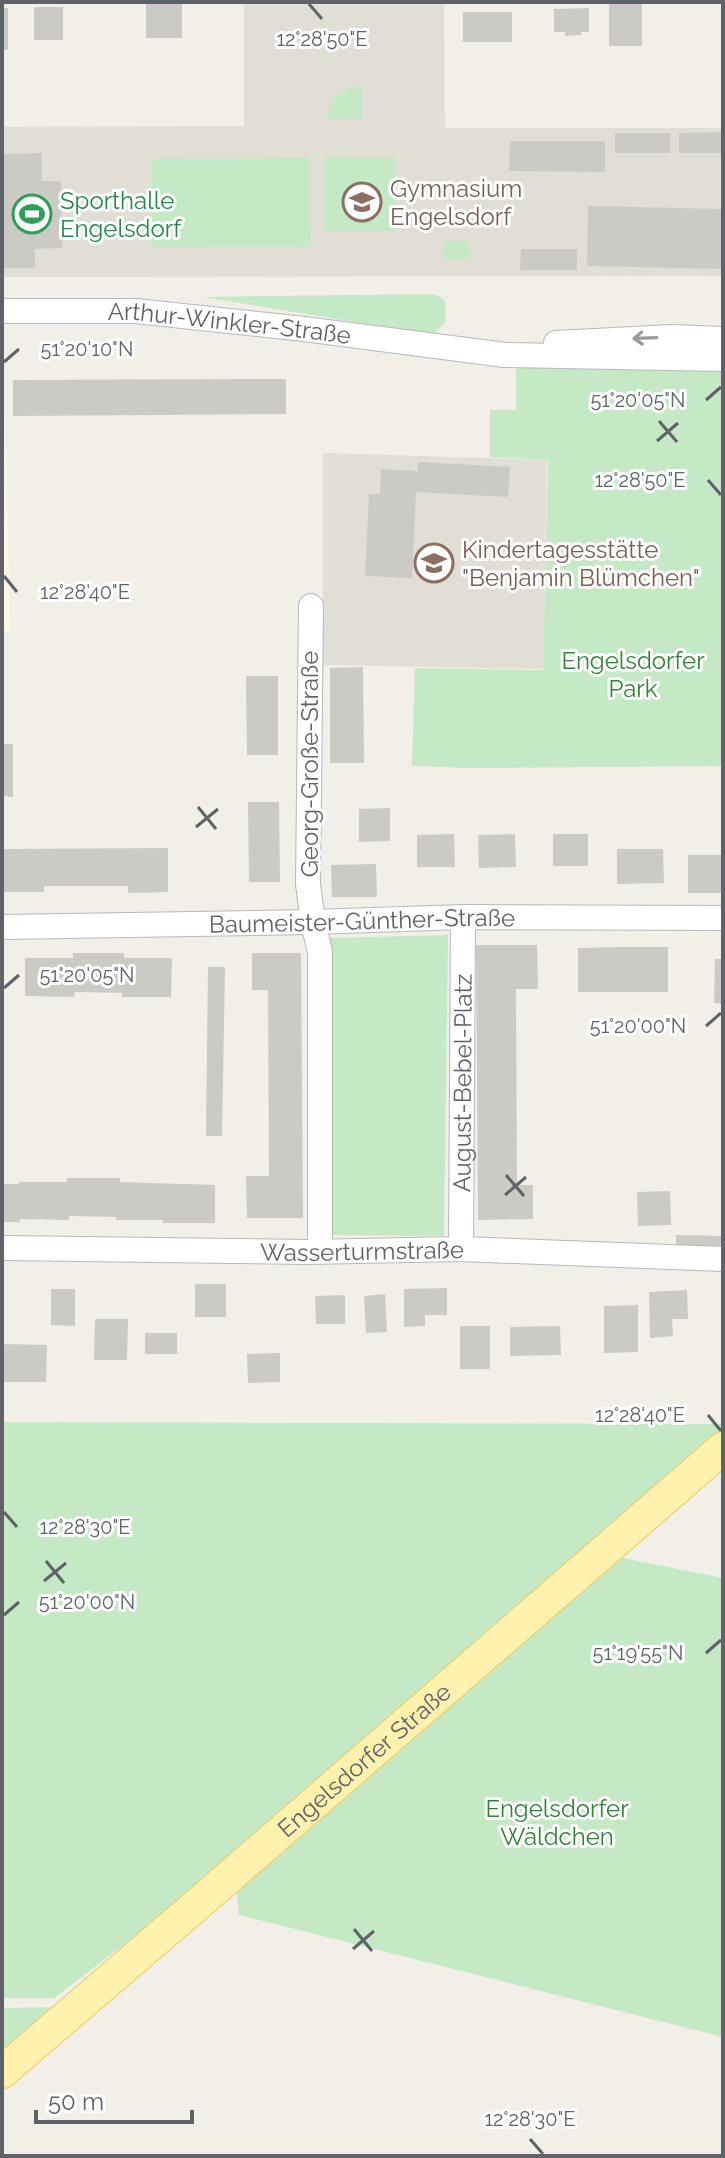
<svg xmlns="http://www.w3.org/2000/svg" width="725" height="2158" font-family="Raleway,sans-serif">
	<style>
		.commercial { fill: #fef7e0 }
		.education { fill: #e1ded6 }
		.green { fill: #c5e8c5 }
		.building { fill: #cccac5 }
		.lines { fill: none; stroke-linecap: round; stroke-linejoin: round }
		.minor-casing { stroke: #b5b8bc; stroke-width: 26 }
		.major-casing { stroke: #f2c960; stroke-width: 34 }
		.minor { stroke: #fff; stroke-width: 24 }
		.major { stroke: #fff2af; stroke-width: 32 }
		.oneway { stroke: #979a9d }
		.ticks { fill: none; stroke: #5f6368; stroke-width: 3 }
		.labels { text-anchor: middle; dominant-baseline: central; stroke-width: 6; stroke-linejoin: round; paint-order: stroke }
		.education-label { font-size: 24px; fill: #785e54; stroke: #fff; text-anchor: start }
		.leisure-label { font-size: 24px; fill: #27864d; stroke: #fff; text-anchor: start }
		.street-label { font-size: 24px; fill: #5f6368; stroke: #fff }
		.park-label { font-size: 24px; fill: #348238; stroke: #fff }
		.ticks-label { font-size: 20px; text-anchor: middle; fill: #5f6368; stroke: #fff; stroke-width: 6; stroke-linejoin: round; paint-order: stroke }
	</style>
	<rect width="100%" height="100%" fill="#f1efe8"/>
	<!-- commercial -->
	<path class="commercial" d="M2,333H3L4,409L11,631H2Z"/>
	<!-- education -->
	<path class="education" d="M244,2H444L445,128H723V276L2,277V127L244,126Z
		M323,453L547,460L543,669L323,665Z"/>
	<!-- green -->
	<path class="green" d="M362,85V120L327,119C330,98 342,88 362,85Z
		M309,158L310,246L152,247V159Z
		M324,158H396V231H324Z
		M443,241H469V259H443Z
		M431,294C450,298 445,306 445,323L434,333H422L203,297Z
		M516,365L723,366V766L469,768L412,766L415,668L543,670L548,460L490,457V410H516Z
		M448,935L444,1236L330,1235V938Z
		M2,1422L723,1424V1427L139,1933L54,1998H2Z
		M613,1556L723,1578V2037L239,1915L236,1887Z
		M61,2007L2,2056V2008Z"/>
	<!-- building -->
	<path class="building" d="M182,3V38H146V4Z
		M609,3H642V46H609Z
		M34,7H63V40H34Z
		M2,8H8V50H2Z
		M589,8V32H581V35L565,36V32H554V9Z
		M463,12H512V42H463Z
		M723,132V153H679V133Z
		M615,133H670V153H615Z
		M510,141H605V172L509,171Z
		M42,153V181H61L62,248L35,249V268H2V154Z
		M588,206L723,209V269L587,266Z
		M521,249H577V270H520Z
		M286,379V414L13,416V380Z
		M418,462L510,467L508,497L416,492L412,578L365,576L369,494H380L381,469L418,471Z
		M363,667L364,763H330V668Z
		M246,676H278V755H247Z
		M2,744H13V797L2,796Z
		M248,802H279L280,882H249Z
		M390,808V841L359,842V809Z
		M454,834L455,867H417V835Z
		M515,834L516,867L479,868L478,835Z
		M553,834H588V866H553Z
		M168,848V892L128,893V886H44V892H2V849Z
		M617,849H663L664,883L617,884Z
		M688,855H723V893H688Z
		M376,864L377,897H332L331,865Z
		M476,945H537L538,989H516L517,1185H533V1219L478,1220Z
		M623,947H668V992H578V948Z
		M73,953H124V958H172L171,997H122V993L75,992L74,997L25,996V958H73Z
		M252,953H301L303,1218H247L246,1176H269L268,990H252Z
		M715,959H723V1004L714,1003Z
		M208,967H225L222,1136H206Z
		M67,1178H120V1182L215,1185V1223H163V1220H116V1217L69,1216V1220L20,1219V1222H2V1184H19V1182H67Z
		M670,1191L671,1225L638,1226L637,1192Z
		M676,1235L721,1236V1250L676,1249Z
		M195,1284H226V1317H195Z
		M447,1288V1315H425V1326L404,1327V1289Z
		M51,1289H75V1326L51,1325Z
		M687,1290L688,1319H672L673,1336L650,1338L649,1292Z
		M385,1294L387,1332L366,1333L364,1296Z
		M345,1295V1324H316L315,1296Z
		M638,1305V1352L604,1353V1306Z
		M95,1319H128L127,1360H94Z
		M460,1326H490V1369H460Z
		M560,1326L561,1355L510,1356V1327Z
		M145,1333H177V1354H145Z
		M2,1344L47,1345L46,1382H2Z
		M280,1353V1382L248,1383L247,1354Z"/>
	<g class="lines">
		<defs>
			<g id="minor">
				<path id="s1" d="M2,311H136L304,329L505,355L723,359"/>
				<path d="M556,343L672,337L723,339"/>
				<path d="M311,606L308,884L313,922L320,952V1250"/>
				<path id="s2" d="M2,927L313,922L463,917L723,918"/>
				<path id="s3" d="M2,1248L306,1252L461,1249L723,1259"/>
				<path id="s4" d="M461,1249L463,917"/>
			</g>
			<g id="major">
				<path id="s5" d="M2,2072L199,1903L723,1448"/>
			</g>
		</defs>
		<!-- minor casing -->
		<use href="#minor" class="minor-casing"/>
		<!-- major casing -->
		<use href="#major" class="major-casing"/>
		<!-- minor -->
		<use href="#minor" class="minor"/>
		<!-- major -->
		<use href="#major" class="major"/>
	</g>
	<!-- one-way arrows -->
	<defs><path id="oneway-shaft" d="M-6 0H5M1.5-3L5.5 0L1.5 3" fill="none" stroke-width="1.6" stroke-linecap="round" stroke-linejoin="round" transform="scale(2)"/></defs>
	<use class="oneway" href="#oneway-shaft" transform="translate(645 338) rotate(178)"/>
	<!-- ticks -->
	<path class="ticks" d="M309,4L322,19M4,362L19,349M706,400L721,387M659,421L677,442M657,441L678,423M708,480L721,495M4,576L17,592M198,807L216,829M196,827L218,809M4,988L19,975M706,1026L721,1013M506,1175L524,1196M505,1195L526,1177M708,1415L721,1431M4,1512L17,1527M46,1561L64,1583M44,1581L66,1563M4,1615L19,1602M706,1653L721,1640M354,1929L372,1951M353,1949L374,1931M530,2139L543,2154"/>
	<!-- icons -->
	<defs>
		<symbol id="school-ring" viewBox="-11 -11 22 22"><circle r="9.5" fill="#fff" stroke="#8d6e63" stroke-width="1.5"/><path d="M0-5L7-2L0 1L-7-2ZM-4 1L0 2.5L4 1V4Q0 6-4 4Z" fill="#8d6e63"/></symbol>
		<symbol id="stadium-ring" viewBox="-11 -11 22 22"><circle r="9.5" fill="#fff" stroke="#2e9e5b" stroke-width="1.5"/><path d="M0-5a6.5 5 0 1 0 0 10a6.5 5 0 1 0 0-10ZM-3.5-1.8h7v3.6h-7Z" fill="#2e9e5b"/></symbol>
	</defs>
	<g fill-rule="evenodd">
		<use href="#school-ring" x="340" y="180" width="44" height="44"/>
		<use href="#stadium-ring" x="10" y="192" width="44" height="44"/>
		<use href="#school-ring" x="412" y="541" width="44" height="44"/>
	</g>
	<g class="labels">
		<!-- education labels -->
		<g class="education-label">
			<text x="390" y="188">Gymnasium<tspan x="390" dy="28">Engelsdorf</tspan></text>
			<text x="462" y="549">Kindertagesstätte<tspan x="462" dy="28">"Benjamin Blümchen"</tspan></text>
		</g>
		<!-- leisure labels -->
		<g class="leisure-label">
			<text x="60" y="200">Sporthalle<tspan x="60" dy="28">Engelsdorf</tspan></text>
		</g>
		<!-- street labels -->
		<g class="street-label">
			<text stroke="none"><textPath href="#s1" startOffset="228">Arthur-Winkler-Straße</textPath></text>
			<text transform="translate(309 764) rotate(-90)">Georg-Große-Straße</text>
			<text stroke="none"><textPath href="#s2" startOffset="360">Baumeister-Günther-Straße</textPath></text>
			<text stroke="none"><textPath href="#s4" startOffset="166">August-Bebel-Platz</textPath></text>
			<text stroke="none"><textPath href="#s3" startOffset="360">Wasserturmstraße</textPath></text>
			<text stroke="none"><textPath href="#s5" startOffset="478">Engelsdorfer Straße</textPath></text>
		</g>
		<!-- park labels -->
		<g class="park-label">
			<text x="633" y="660">Engelsdorfer<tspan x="633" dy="28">Park</tspan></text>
			<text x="557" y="1808">Engelsdorfer<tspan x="557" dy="28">Wäldchen</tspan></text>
		</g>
	</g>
	<g class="ticks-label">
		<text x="322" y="46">12°28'50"E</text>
		<text x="87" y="356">51°20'10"N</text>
		<text x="638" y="407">51°20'05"N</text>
		<text x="640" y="487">12°28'50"E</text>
		<text x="85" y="599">12°28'40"E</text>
		<text x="87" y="982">51°20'05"N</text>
		<text x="638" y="1033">51°20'00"N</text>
		<text x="640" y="1422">12°28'40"E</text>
		<text x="85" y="1534">12°28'30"E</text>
		<text x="87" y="1609">51°20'00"N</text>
		<text x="638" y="1660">51°19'55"N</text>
		<text x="530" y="2126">12°28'30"E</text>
	</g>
	<!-- border -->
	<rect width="725" height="2158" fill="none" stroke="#5f6368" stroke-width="8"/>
	<!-- scale -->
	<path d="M36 2110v12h156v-12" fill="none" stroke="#5f6368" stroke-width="4"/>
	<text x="48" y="2110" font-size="24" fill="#5f6368" stroke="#ffffff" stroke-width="6" paint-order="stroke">50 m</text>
</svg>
